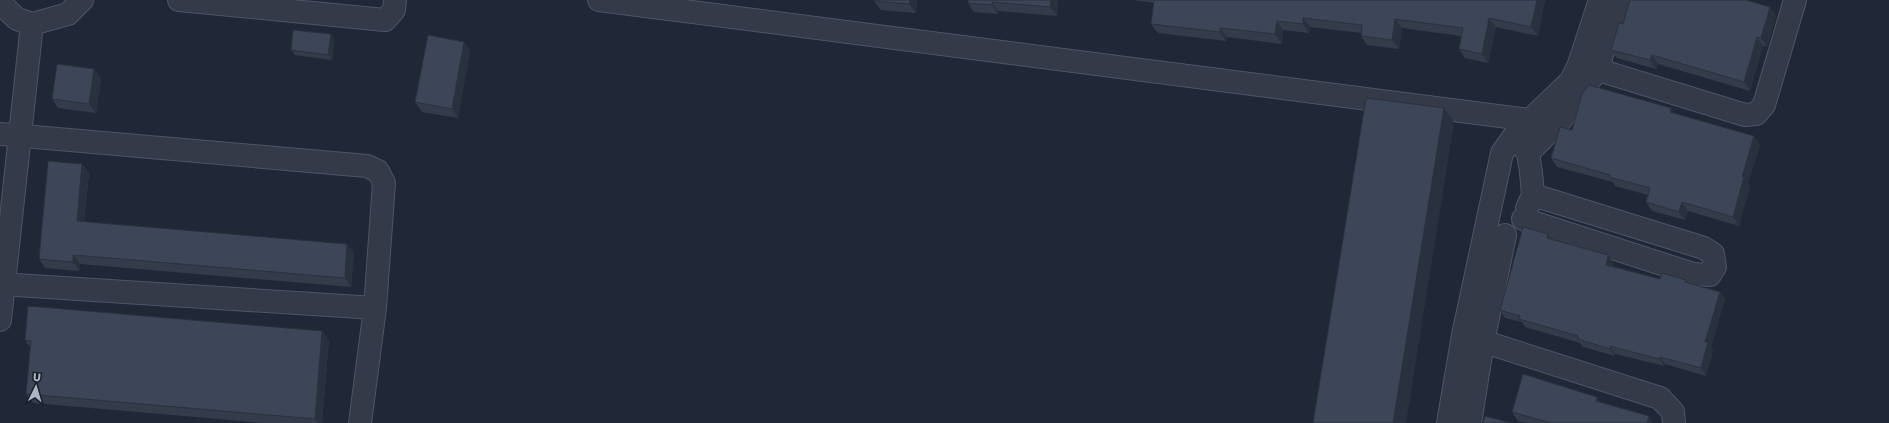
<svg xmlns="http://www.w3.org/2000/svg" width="1889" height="423" font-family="Poppins,sans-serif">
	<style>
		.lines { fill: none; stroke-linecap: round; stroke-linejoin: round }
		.minor-casing { stroke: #4e5563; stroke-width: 24 }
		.minor { stroke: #343a48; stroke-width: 22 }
		.wall { fill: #343c4c }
		.shaded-wall { fill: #2a313e }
		.building { fill: #3c4658; stroke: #2a313e }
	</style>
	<rect width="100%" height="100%" fill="#202837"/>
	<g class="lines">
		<defs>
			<path id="minor" d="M179,0L385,20L394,10L395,0
				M599,0L1530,120L1514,136L1502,153L1463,335L1448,423
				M0,3L17,19L32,24L68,14L82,0
				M1579,64L1745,115L1756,114L1764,105L1795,0
				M1530,120L1571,81L1579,64L1600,0
				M0,134L367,166L378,171L384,183L375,308L360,423
				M1519,141L1528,153L1531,172L1533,195L1527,208
				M1528,153L1560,121L1597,70L1620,0
				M1523,219L1693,274L1710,275L1715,267L1713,254L1704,248L1533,195
				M0,284L375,308
				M0,320L32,24
				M1463,335L1660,398L1673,412L1674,423
				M1470,423L1483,342L1505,235"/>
		</defs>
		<!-- minor casing -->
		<use href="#minor" class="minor-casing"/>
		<!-- minor -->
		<use href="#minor" class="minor"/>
	</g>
	<!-- wall -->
	<path class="wall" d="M874,0H917L916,13L881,10L874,1Z
		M1058,0L1057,16L998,11V14L974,12L968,3Z
		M1133,0H1545L1538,36L1496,27L1488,63L1465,58L1459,49L1461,36L1402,28L1399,49L1367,45L1361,36V33L1310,27L1309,33L1283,30L1282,44L1227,37L1226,41L1158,33L1151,24L1154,3Z
		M1770,7L1776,16L1767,47L1763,46L1750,91L1658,64L1656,69L1617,58L1611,50L1623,24Z
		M334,40L332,60L295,55L291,50Z
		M464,42L470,51L458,118L422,112L415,102Z
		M94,69L101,79L96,113L58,108L52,99Z
		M1674,113L1760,145L1748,183L1750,186L1739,226L1688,211L1685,220L1652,211L1646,202L1648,195L1615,186L1613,182L1557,167L1551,158L1572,130Z
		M82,164L89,173L84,222L354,253L351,287L80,264L79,271L45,268L39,259Z
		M1548,234L1551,239L1608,255L1613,263L1612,266L1660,279L1688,283L1720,292L1725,299L1711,347L1713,350L1706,376L1665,364V366L1615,354V356L1583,347L1580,343L1525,327L1522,322L1505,318L1500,310Z
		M322,331L329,340L322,423H264L33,403L26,394L30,347L25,340Z
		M1597,397L1601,403L1653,423H1526L1518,421L1512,412Z"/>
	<!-- shaded-wall -->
	<path class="shaded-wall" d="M910,0H917L916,13L909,4Z
		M1051,0H1058L1057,16L1050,7Z
		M1537,0H1545L1538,36L1531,27Z
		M992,2L998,11V14L992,5Z
		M1770,7L1776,16L1767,47L1761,38Z
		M1303,18L1310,27L1309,33L1303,24Z
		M1489,18L1496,27L1488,63L1482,54Z
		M1395,19L1402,28L1399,49L1392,40Z
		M1277,21L1283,30L1282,44L1275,34Z
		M1220,28L1227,37L1226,41L1220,32Z
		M331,34L334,40L332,60L328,55Z
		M1757,37L1763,46L1750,91L1744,82Z
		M464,42L470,51L458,118L452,109Z
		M1652,55L1658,64L1656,69L1650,60Z
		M94,69L101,79L96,113L89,104Z
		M1444,108L1454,123L1406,423H1393Z
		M1671,108L1677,117L1670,112Z
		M1754,136L1760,145L1748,183L1750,186L1739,226L1733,217L1742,177Z
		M82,164L89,173L83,230L77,221Z
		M1682,202L1688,211L1685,220L1679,212Z
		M1548,234L1553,242L1547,238Z
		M347,244L354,253L351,287L345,278Z
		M73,255L80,264L79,271L73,262Z
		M1608,255L1613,263L1611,272L1606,265Z
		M1720,292L1725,299L1711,347L1713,350L1706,376L1701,368L1705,342Z
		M322,331L329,340L322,423H318L315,419Z
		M1610,346L1615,354V356L1610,349Z
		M1660,357L1665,364V366L1659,359Z
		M1597,397L1603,405L1596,401Z
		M1649,416L1653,423H1647Z"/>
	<!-- building -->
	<path class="building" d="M874,0H910L909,4L874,1Z
		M968,0H1051L1050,7L992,2V5L968,3Z
		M1154,0H1537L1531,27L1489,18L1482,54L1459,49L1463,28L1395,19L1392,40L1361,36L1362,25L1303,18V24L1277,21L1275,34L1220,28V32L1151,24Z
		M1630,0H1746L1770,7L1761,38L1757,37L1744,82L1652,55L1650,60L1611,50L1619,23L1623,24Z
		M293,30L331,34L328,55L291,50Z
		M428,35L464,42L452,109L415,102Z
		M57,64L94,69L89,104L52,99Z
		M1589,85L1671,108L1670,112L1754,136L1742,177H1744L1733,217L1682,202L1679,212L1646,202L1650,188L1609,177L1610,175L1551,158L1560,127L1572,130L1582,94Z
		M1366,98L1444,108L1393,423H1313Z
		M48,161L82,164L77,221L347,244L345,278L73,255V262L39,259Z
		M1523,227L1548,234L1547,238L1608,255L1606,265L1660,279L1662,273L1686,280L1685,282L1720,292L1705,342H1708L1701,368L1660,357L1659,359L1610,346V349L1578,339V336L1519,319L1520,316L1500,310Z
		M28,306L322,331L315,419L26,394L31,341L25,340Z
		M1523,374L1597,397L1596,401L1649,416L1647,423H1551L1512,412Z
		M1485,416L1511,423H1483Z"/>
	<!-- north arrow -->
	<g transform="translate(36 387) rotate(5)" stroke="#19202c" stroke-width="3" paint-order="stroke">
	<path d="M0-3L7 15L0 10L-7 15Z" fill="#aeb5c5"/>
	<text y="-6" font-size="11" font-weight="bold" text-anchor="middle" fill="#aeb5c5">U</text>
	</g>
</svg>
